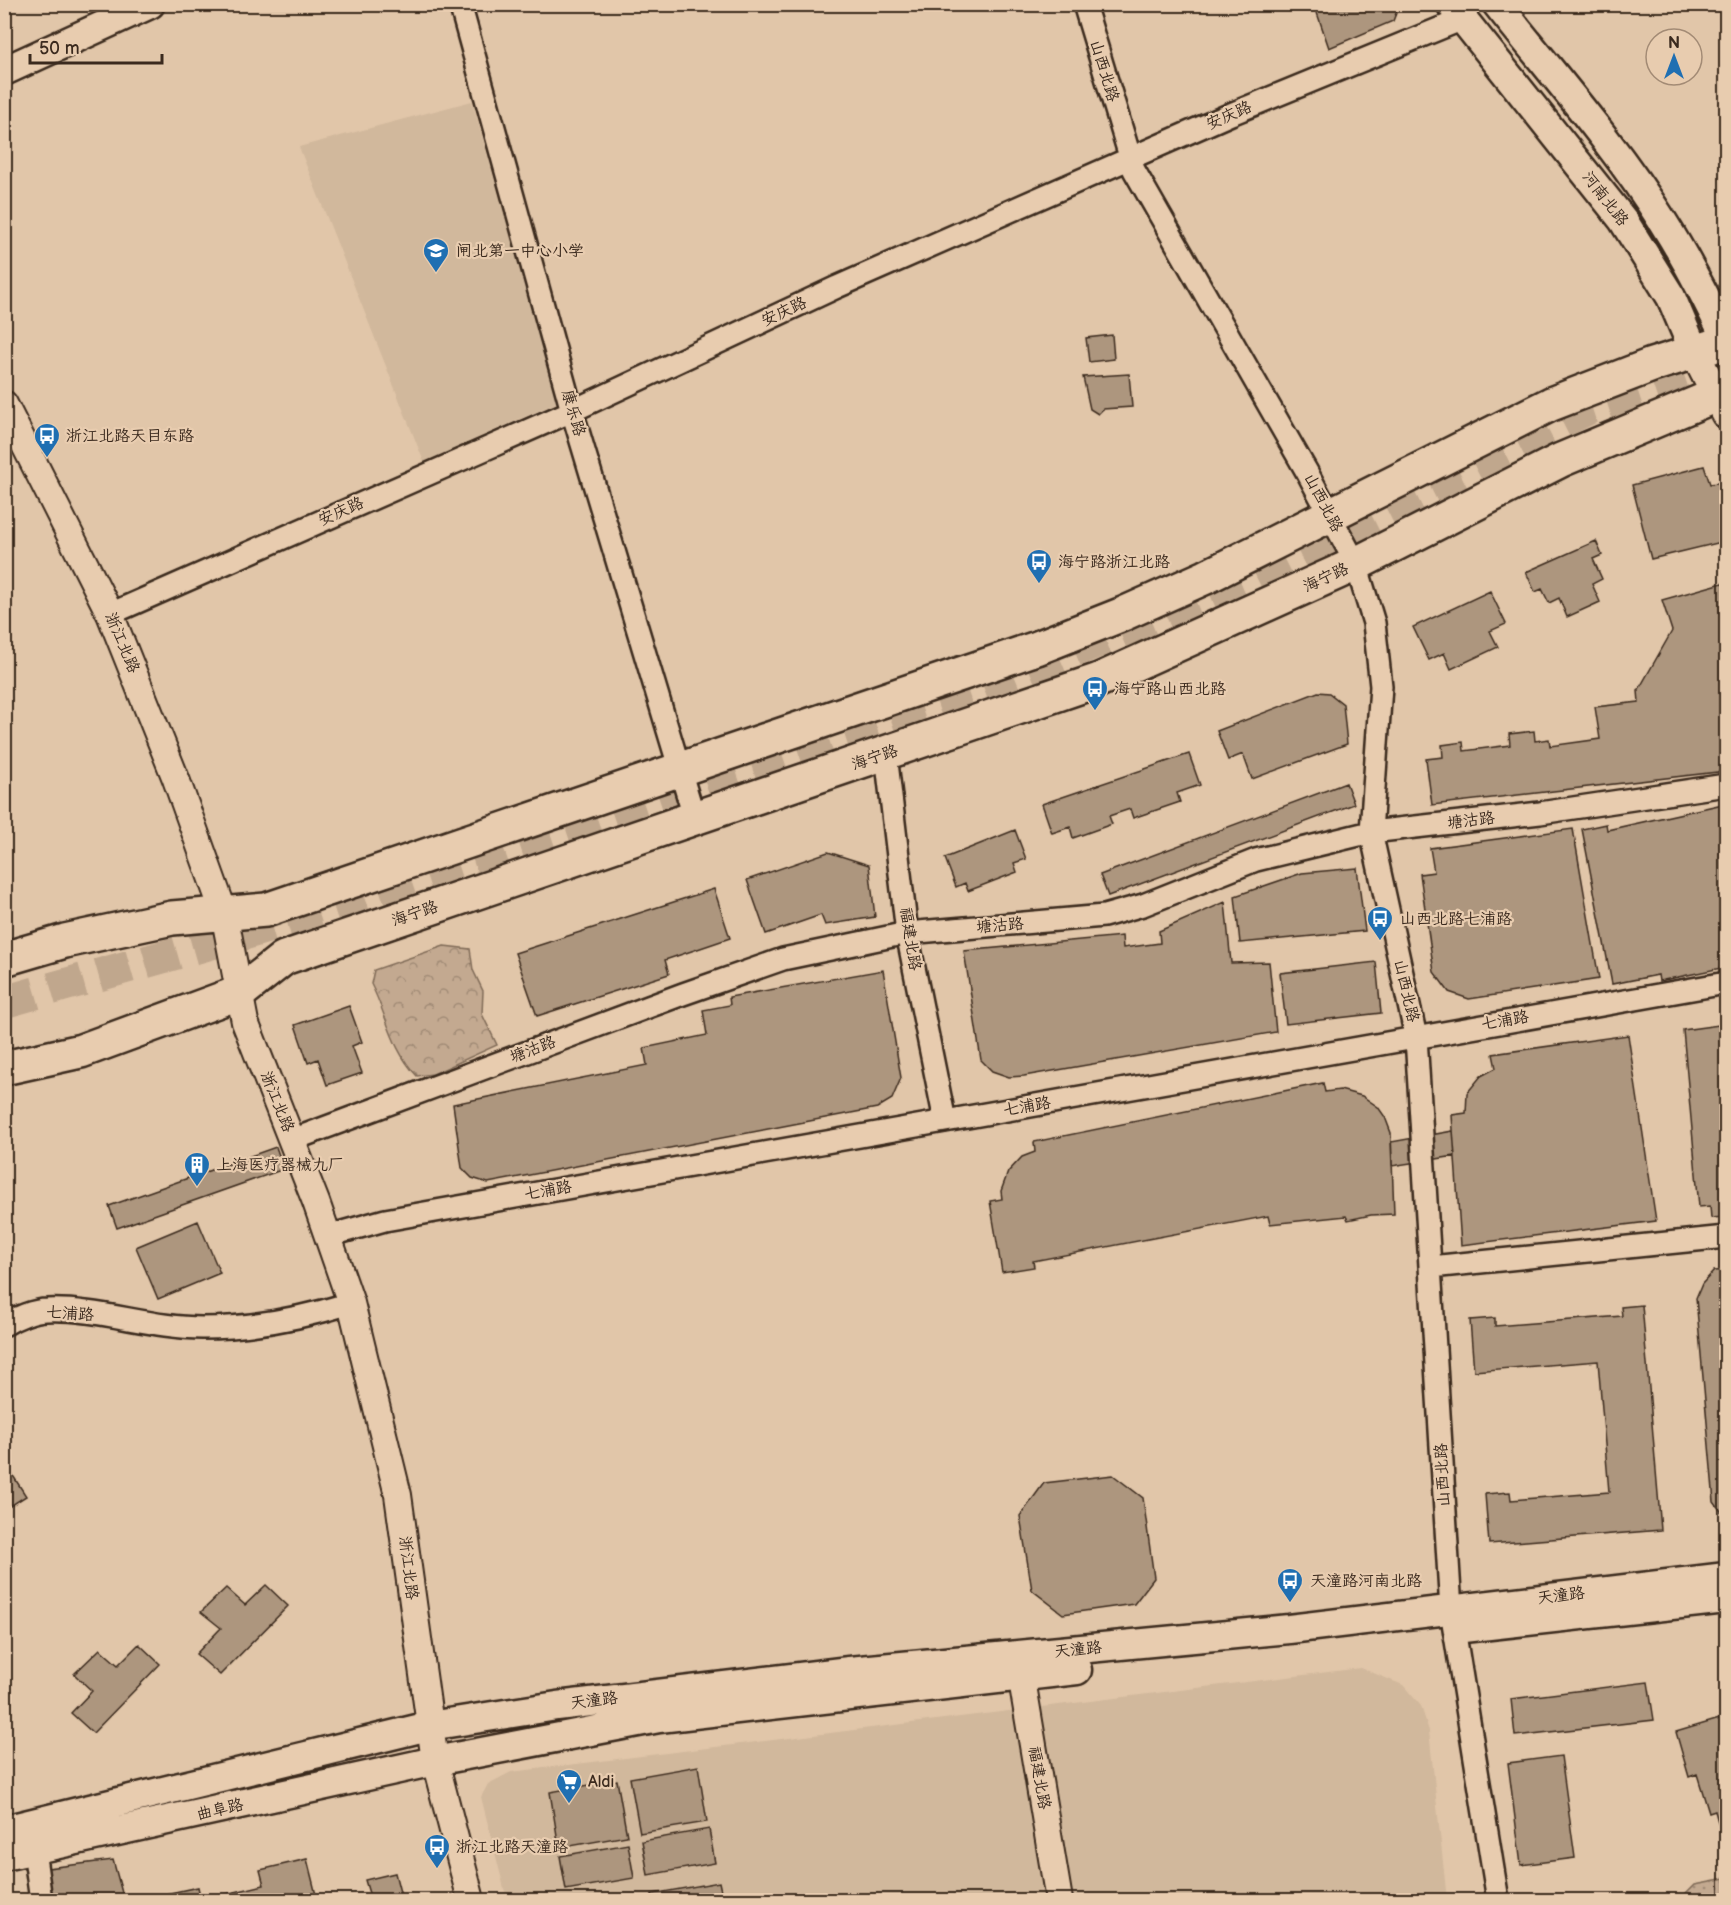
<svg xmlns="http://www.w3.org/2000/svg" width="1731" height="1905" font-family="'Balsamiq Sans','LXGW WenKai TC',sans-serif">
	<style>
		.built { fill: #d1b89c }
		.grass { fill: url(#grass-dots); stroke: #7f6a57; stroke-width: 1.5 }
		.forest { fill: url(#forest-crowns); stroke: #7f6a57; stroke-width: 1.5 }
		.building { fill: #ad967e; stroke: #3b2a1e; stroke-width: 1.5 }
		.lines { fill: none; stroke-linecap: round; stroke-linejoin: round }
		.trunk-tunnel { stroke: #c0a78d; stroke-width: 33; stroke-dasharray: 33 16; stroke-linecap: butt }
		.minor-casing { stroke: #3b2a1e; stroke-width: 26 }
		.tertiary-casing { stroke: #3b2a1e; stroke-width: 30 }
		.secondary-casing { stroke: #3b2a1e; stroke-width: 33 }
		.primary-casing { stroke: #3b2a1e; stroke-width: 38 }
		.minor { stroke: #e8ccaf; stroke-width: 21 }
		.tertiary { stroke: #e8ccaf; stroke-width: 26 }
		.secondary { stroke: #e8ccaf; stroke-width: 28 }
		.primary { stroke: #e8ccaf; stroke-width: 33 }
		.labels { text-anchor: middle; dominant-baseline: central; stroke-width: 4.5; stroke-linejoin: round; paint-order: stroke }
		.street-label { font-size: 16px; fill: #3b2a1e; stroke: #e8ccaf }
		.poi-label { font-size: 16px; fill: #3b2a1e; stroke: #e8ccaf; text-anchor: start }
	</style>
	<defs>
		<pattern id="grass-dots" width="8" height="8" patternUnits="userSpaceOnUse" patternTransform="scale(1.5)"><rect width="8" height="8" fill="#c3a990"/><path d="M2 2h.1M6 6h.1" fill="none" stroke="#a08a75" stroke-width="1.8" stroke-linecap="round"/></pattern>
		<pattern id="forest-crowns" width="20" height="18" patternUnits="userSpaceOnUse" patternTransform="scale(1.5)"><rect width="20" height="18" fill="#c3a990"/><path d="M2 6a3 3 0 1 1 6 0M12 15a3 3 0 1 1 6 0" fill="none" stroke="#a08a75"/></pattern>
	</defs>
	<rect width="100%" height="100%" fill="#e1c6a9"/>
	<filter id="ink" filterUnits="userSpaceOnUse"><feTurbulence type="fractalNoise" baseFrequency=".0167" numOctaves="2"/><feDisplacementMap in="SourceGraphic" scale="12" xChannelSelector="R" yChannelSelector="G"/><feConvolveMatrix kernelMatrix="1 2 1 2 8 2 1 2 1" color-interpolation-filters="sRGB"/></filter>
	<g filter="url(#ink)">
		<!-- built -->
		<path class="built" d="M472,101L558,402L424,462L299,147Z
			M1361,1668L1403,1685L1421,1706L1429,1731L1447,1900H507L481,1797L488,1784L511,1772Z"/>
		<!-- grass -->
		<path class="grass" d="M1726,1878V1900H1693L1686,1893L1695,1884Z"/>
		<!-- forest -->
		<path class="forest" d="M444,946L470,949L473,970L483,991L482,1014L497,1045L433,1074L417,1076C391,1049 387,1015 371,984L374,970Z"/>
		<!-- building -->
		<path class="building" d="M1314,4H1398V8L1393,21L1329,48Z
			M1112,335L1114,359L1089,362L1086,338Z
			M1129,374L1132,407L1103,409L1098,414L1090,409L1083,377Z
			M1704,466L1710,484L1725,482L1726,541L1651,559L1632,485Z
			M1596,541L1602,555L1593,559L1602,579L1592,584L1600,602L1567,617L1559,598L1549,603L1542,589L1535,592L1526,572Z
			M1726,582V771L1432,805L1426,759L1443,757L1442,745L1463,742L1464,751L1510,745L1509,734L1534,731L1535,741L1549,739L1550,746L1600,739L1595,707L1639,702L1638,691L1672,631L1662,600Z
			M1490,591L1506,624L1490,631L1498,647L1451,669L1444,653L1429,660L1413,627Z
			M1318,692L1329,693L1343,704L1347,744L1252,779L1243,754L1228,760L1217,731Z
			M1189,754L1200,785L1177,793L1180,802L1133,818L1130,809L1109,816L1112,824L1073,838L1070,827L1052,833L1042,804Z
			M1346,783L1354,804L1108,896L1100,875Z
			M1723,804L1726,849V967L1659,981L1658,975L1612,984L1582,829L1606,824L1607,830Z
			M1573,829L1599,979L1469,999L1449,992L1434,972L1420,874L1434,872L1430,848Z
			M1015,830L1026,859L1014,863L1017,872L968,891L965,883L956,887L945,858Z
			M828,852L869,865L875,917L825,925L821,915L766,934L747,880Z
			M1357,868L1365,931L1240,943L1235,896L1302,873Z
			M714,889L730,938L665,960L669,974L537,1016L515,953Z
			M1225,902L1231,963L1269,962L1276,1032L1024,1076L1009,1077L992,1071L981,1060L964,951L1122,936L1123,948L1160,943L1159,931Z
			M1376,962L1381,1013L1286,1024L1280,973Z
			M883,970L901,1078L892,1099L877,1108L488,1183L472,1178L462,1168L453,1104L647,1065L644,1048L707,1035L703,1010L730,1005L729,997Z
			M349,1006L362,1042L352,1046L362,1073L327,1085L318,1059L308,1063L295,1025Z
			M1726,1024V1217L1711,1218L1710,1206L1699,1207L1683,1030Z
			M1628,1035L1656,1221L1461,1245L1452,1115L1466,1113L1467,1093L1481,1076L1496,1068L1493,1054Z
			M1323,1083L1325,1092L1340,1090L1362,1096L1378,1107L1385,1117L1391,1133L1394,1214L1371,1215L1348,1220L1346,1216L1270,1224L1268,1216L1033,1261L1034,1267L1002,1272L990,1201L1002,1199L1001,1191L1008,1172L1022,1157L1035,1152L1034,1142Z
			M1453,1131L1455,1156L1392,1166L1391,1142Z
			M276,1147L284,1169L117,1228L109,1206Z
			M198,1221L220,1273L158,1299L136,1247Z
			M1726,1270V1518L1714,1502L1696,1298L1702,1284L1714,1271Z
			M1642,1305L1661,1530L1489,1544L1485,1494L1510,1492L1511,1500L1609,1492L1598,1361L1474,1371L1470,1320L1495,1318V1326L1622,1316L1621,1307Z
			M10,1471L26,1496L4,1510V1474Z
			M1113,1475L1143,1498L1154,1578L1134,1604L1063,1614L1032,1590L1020,1516L1044,1483Z
			M266,1585L288,1606L220,1675L196,1654L221,1628L201,1612L226,1588L245,1605Z
			M139,1644L160,1664L93,1733L71,1713L92,1691L74,1674L100,1649L118,1665Z
			M1648,1682L1654,1720L1515,1736L1511,1699Z
			M1726,1717V1851L1715,1811L1709,1813L1697,1774L1689,1777L1676,1732Z
			M1561,1756L1575,1858L1521,1865L1508,1763Z
			M698,1766L707,1822L640,1833L630,1778Z
			M617,1780L627,1836L559,1848L550,1792Z
			M709,1829L715,1863L648,1875L642,1841Z
			M628,1844L634,1878L566,1890L560,1856Z
			M307,1859L316,1895L308,1897L309,1900H157L156,1896L198,1887L201,1900L264,1885L260,1870Z
			M113,1860L124,1900H52L48,1868Z
			M395,1873L402,1900H371L365,1880Z
			M719,1882L723,1900H653L652,1894Z"/>
		<g class="lines">
			<!-- trunk-tunnel -->
			<path class="trunk-tunnel" d="M4,1002L289,921L1002,681L1252,577L1589,408L1726,362"/>
			<defs>
				<path id="minor" d="M460,4L572,411L695,820
					M1084,4L1134,170L1307,472L1356,564L1374,623L1381,686L1371,832L1416,1037L1451,1610L1498,1900
					M110,614L572,411L837,287L1231,114L1463,19
					M886,754L907,933L945,1121
					M292,1140L683,994L783,959L907,933L1104,916L1143,905L1256,860L1371,832L1540,813L1726,785
					M328,1236L385,1220L1726,983
					M1431,1267L1726,1237
					M4,1325C15,1318 34,1310 47,1310C98,1308 151,1328 202,1328C254,1328 302,1318 351,1303
					M32,1836L41,1900"/>
				<path id="tertiary" d="M4,404L110,614L176,779L224,913L245,1022L316,1202L351,1303L398,1495L435,1761L471,1900
					M1018,1656L1059,1900"/>
				<path id="secondary" d="M1451,4L1623,220L1671,297L1694,351L1726,414
					M1497,4C1554,76 1615,145 1663,222C1687,260 1707,299 1726,339
					M4,71L150,4
					M1463,1628L1726,1599
					M4,1830L429,1726L557,1706L849,1671L1289,1629L1726,1577
					M4,1856L435,1761L659,1718L1077,1670"/>
				<path id="primary" d="M4,959L65,941L172,918L266,910L1037,648L1123,614L1206,577L1551,404L1652,365L1726,342
					M4,1068L81,1051L241,992L284,958L1099,680L1356,564L1561,460L1726,391"/>
			</defs>
			<!-- minor casing -->
			<use href="#minor" class="minor-casing"/>
			<!-- tertiary casing -->
			<use href="#tertiary" class="tertiary-casing"/>
			<!-- secondary casing -->
			<use href="#secondary" class="secondary-casing"/>
			<!-- primary casing -->
			<use href="#primary" class="primary-casing"/>
			<!-- minor -->
			<use href="#minor" class="minor"/>
			<!-- tertiary -->
			<use href="#tertiary" class="tertiary"/>
			<!-- secondary -->
			<use href="#secondary" class="secondary"/>
			<!-- primary -->
			<use href="#primary" class="primary"/>
		</g>
	</g>
	<!-- icons -->
	<defs>
		<symbol id="school-pin" viewBox="-11 -11 22 30"><path d="M0 17L-7.5 6A9.5 9.5 0 1 1 7.5 6Z" fill="#1f6fb2" stroke="#e8ccaf"/><path d="M0-5L7-2L0 1L-7-2ZM-4 1L0 2.5L4 1V4Q0 6-4 4Z" fill="#fff"/></symbol>
		<symbol id="bus-pin" viewBox="-11 -11 22 30"><path d="M0 17L-7.5 6A9.5 9.5 0 1 1 7.5 6Z" fill="#1f6fb2" stroke="#e8ccaf"/><path d="M-5-6H5V4H4V6H2V4H-2V6H-4V4H-5ZM-3.5-4V0h7V-4ZM-3.5 1.2v1.5H-2V1.2ZM2 1.2v1.5H3.5V1.2Z" fill="#fff"/></symbol>
		<symbol id="building-pin" viewBox="-11 -11 22 30"><path d="M0 17L-7.5 6A9.5 9.5 0 1 1 7.5 6Z" fill="#1f6fb2" stroke="#e8ccaf"/><path d="M-4-6H4V6H1V3H-1V6H-4ZM-2.5-4.3h1.7v1.8h-1.7ZM.8-4.3h1.7v1.8H.8ZM-2.5-1h1.7V.8h-1.7ZM.8-1h1.7V.8H.8Z" fill="#fff"/></symbol>
		<symbol id="supermarket-pin" viewBox="-11 -11 22 30"><path d="M0 17L-7.5 6A9.5 9.5 0 1 1 7.5 6Z" fill="#1f6fb2" stroke="#e8ccaf"/><path d="M-6-5.5h2.5l.6 2H6L4.5 2H-2.5L-4.4-4H-6ZM-1.5 3.2a1.3 1.3 0 1 0 .1 0ZM3 3.2a1.3 1.3 0 1 0 .1 0Z" fill="#fff"/></symbol>
	</defs>
	<g fill-rule="evenodd">
		<use href="#school-pin" x="421" y="236" width="30" height="40"/>
		<use href="#bus-pin" x="32" y="421" width="30" height="40"/>
		<use href="#bus-pin" x="1024" y="547" width="30" height="40"/>
		<use href="#bus-pin" x="1080" y="674" width="30" height="40"/>
		<use href="#bus-pin" x="1365" y="904" width="30" height="40"/>
		<use href="#building-pin" x="182" y="1150" width="30" height="40"/>
		<use href="#bus-pin" x="1275" y="1566" width="30" height="40"/>
		<use href="#supermarket-pin" x="554" y="1767" width="30" height="40"/>
		<use href="#bus-pin" x="422" y="1832" width="30" height="40"/>
	</g>
	<g class="labels">
		<!-- street labels -->
		<g class="street-label">
			<text transform="translate(1104 71) rotate(73)">山西北路</text>
			<text transform="translate(1229 116) rotate(-24)">安庆路</text>
			<text transform="translate(1605 199) rotate(52)">河南北路</text>
			<text transform="translate(784 312) rotate(-25)">安庆路</text>
			<text transform="translate(573 413) rotate(74)">康乐路</text>
			<text transform="translate(1323 503) rotate(62)">山西北路</text>
			<text transform="translate(341 512) rotate(-24)">安庆路</text>
			<text transform="translate(1326 578) rotate(-25)">海宁路</text>
			<text transform="translate(122 643) rotate(67)">浙江北路</text>
			<text transform="translate(875 758) rotate(-19)">海宁路</text>
			<text transform="translate(1471 821) rotate(-7)">塘沽路</text>
			<text transform="translate(415 914) rotate(-19)">海宁路</text>
			<text transform="translate(1000 926) rotate(-5)">塘沽路</text>
			<text transform="translate(910 939) rotate(81)">福建北路</text>
			<text transform="translate(1406 991) rotate(77)">山西北路</text>
			<text transform="translate(1505 1021) rotate(-10)">七浦路</text>
			<text transform="translate(533 1050) rotate(-21)">塘沽路</text>
			<text transform="translate(277 1102) rotate(68)">浙江北路</text>
			<text transform="translate(1027 1107) rotate(-10)">七浦路</text>
			<text transform="translate(548 1191) rotate(-10)">七浦路</text>
			<text transform="translate(70 1314) rotate(4)">七浦路</text>
			<text transform="translate(1443 1475) rotate(-93)">山西北路</text>
			<text transform="translate(408 1568) rotate(83)">浙江北路</text>
			<text transform="translate(1561 1596) rotate(-7)">天潼路</text>
			<text transform="translate(1078 1650) rotate(-6)">天潼路</text>
			<text transform="translate(594 1701) rotate(-7)">天潼路</text>
			<text transform="translate(1039 1778) rotate(80)">福建北路</text>
			<text transform="translate(220 1810) rotate(-13)">曲阜路</text>
		</g>
		<!-- poi labels -->
		<g class="poi-label">
			<text x="456" y="251">闸北第一中心小学</text>
			<text x="66" y="436">浙江北路天目东路</text>
			<text x="1058" y="562">海宁路浙江北路</text>
			<text x="1114" y="689">海宁路山西北路</text>
			<text x="1400" y="919">山西北路七浦路</text>
			<text x="216" y="1165">上海医疗器械九厂</text>
			<text x="1310" y="1581">天潼路河南北路</text>
			<text x="588" y="1782">Aldi</text>
			<text x="456" y="1847">浙江北路天潼路</text>
		</g>
	</g>
	<!-- margin -->
	<rect width="1731" height="1905" fill="none" stroke="#e8ccaf" stroke-width="24"/>
	<rect x="12" y="12" width="1707" height="1881" fill="none" stroke="#3b2a1e" stroke-width="2" filter="url(#ink)"/>
	<!-- north arrow -->
	<g transform="translate(1674 57)"><circle r="28" fill="#e8ccaf" stroke="#a38b75" stroke-width="1.5"/>
	<path d="M0-4.5L10 22L0 15L-10 22Z" fill="#1f6fb2"/>
	<text y="-9" font-size="16" font-weight="bold" text-anchor="middle" fill="#3b2a1e">N</text>
	</g>
	<!-- scale -->
	<path d="M30 54v9h132v-9" fill="none" stroke="#3b2a1e" stroke-width="3"/>
	<text x="39" y="54" font-size="18" fill="#3b2a1e" stroke="#e8ccaf" stroke-width="4.5" paint-order="stroke">50 m</text>
</svg>
